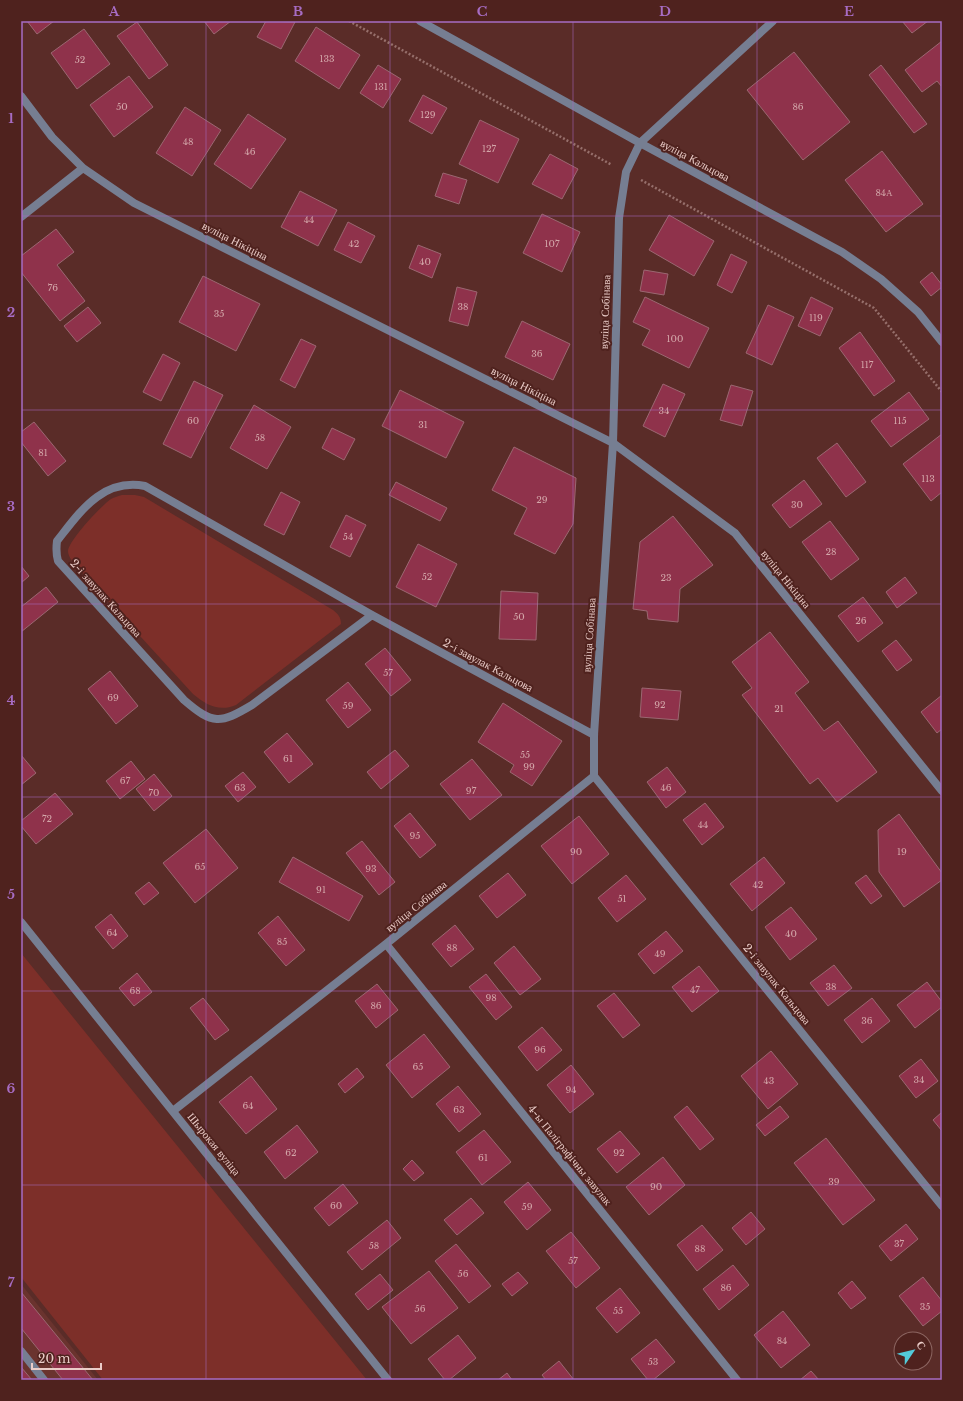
<svg xmlns="http://www.w3.org/2000/svg" width="963" height="1401" font-family="'Libre Baskerville',serif">
	<style>
		.built { fill: #6a332e }
		.green { fill: #7d2f29 }
		.building { fill: #8f324b; stroke: #9b6771 }
		.lines { fill: none; stroke-linecap: round; stroke-linejoin: round }
		.path { stroke: #966f6b; stroke-width: 2.5; stroke-dasharray: 2 2; stroke-linecap: butt }
		.lane { stroke: #767e92; stroke-width: 8 }
		.street { stroke: #767e92; stroke-width: 8 }
		.grid { fill: none; stroke: #a76cc3; stroke-width: 1; stroke-opacity: 0.55 }
		.labels { text-anchor: middle; dominant-baseline: central; stroke-width: 4; stroke-linejoin: round; paint-order: stroke }
		.number-label { font-size: 9px; fill: #d3a6a9 }
		.street-label { font-size: 11px; fill: #eaccc8; stroke: #4f221e }
		.neatline { fill: none; stroke: #a76cc3; stroke-width: 1.5 }
		.grid-label { font-size: 13px; text-anchor: middle; font-weight: bold; fill: #a76cc3 }
	</style>
	<rect width="100%" height="100%" fill="#5a2c28"/>
	<!-- built -->
	<path class="built" d="M21,1284L98,1380H21Z"/>
	<!-- green -->
	<path class="green" d="M122,495H135L144,497L333,610C338,614 341,617 341,624L236,705C219,712 206,705 193,694L77,567C74,563 68,557 68,551C69,540 101,506 111,499C114,497 119,496 122,495Z
		M21,953L367,1380H103L21,1277Z"/>
	<!-- building -->
	<path class="building" d="M27,21H54L37,34Z
		M204,21H231L214,34Z
		M266,21L295,22L281,49L257,37Z
		M902,21H928L912,33Z
		M137,22L168,65L149,79L117,36Z
		M316,27L360,55L339,89L295,61Z
		M84,29L110,64L77,89L51,53Z
		M942,41V87L937,81L922,92L905,70Z
		M794,52L850,122L803,160L747,90Z
		M378,65L401,79L383,108L360,93Z
		M881,65L927,124L914,133L869,75Z
		M129,76L153,107L114,137L90,105Z
		M423,95L447,108L432,134L409,121Z
		M185,107L221,130L192,176L156,153Z
		M248,114L286,139L251,189L214,164Z
		M480,120L519,139L498,183L459,164Z
		M882,151L923,204L886,232L845,180Z
		M550,154L578,169L562,199L532,184Z
		M443,173L467,180L459,204L435,196Z
		M300,191L337,210L318,246L281,227Z
		M542,214L580,232L562,272L523,253Z
		M669,215L714,241L694,276L649,250Z
		M348,222L375,236L361,263L334,250Z
		M56,229L74,252L57,265L85,301L60,321L21,272V256Z
		M418,245L441,254L432,278L409,268Z
		M731,254L747,262L732,293L717,285Z
		M644,270L668,274L664,295L640,291Z
		M932,272L942,285V287L931,296L920,282Z
		M203,276L260,304L236,351L179,322Z
		M457,287L477,292L468,326L449,321Z
		M645,297L709,328L689,368L642,345L650,330L633,322Z
		M811,297L833,308L820,336L798,326Z
		M768,305L794,317L772,365L746,353Z
		M88,307L101,323L77,342L64,326Z
		M522,321L570,344L553,380L505,357Z
		M860,332L895,381L874,396L839,348Z
		M301,339L316,346L295,388L280,380Z
		M163,354L180,363L161,401L143,392Z
		M194,381L223,395L191,458L163,444Z
		M663,384L685,394L665,437L643,426Z
		M731,385L753,391L742,426L720,420Z
		M400,390L464,422L446,458L382,426Z
		M909,392L929,419L891,447L871,421Z
		M254,405L291,427L267,469L230,448Z
		M34,422L66,461L48,476L21,442V432Z
		M332,428L355,439L344,460L322,448Z
		M942,434V492L931,501L903,464Z
		M837,443L866,482L846,497L817,458Z
		M514,447L576,478L573,524L555,554L514,534L527,508L492,490Z
		M804,480L822,504L790,528L772,505Z
		M396,482L447,508L440,521L389,495Z
		M281,492L300,502L284,535L264,525Z
		M346,515L366,525L350,557L330,547Z
		M673,516L713,565L680,589L678,622L648,619L647,611L633,609L640,542Z
		M830,521L859,559L831,580L802,542Z
		M418,544L457,564L436,607L396,587Z
		M21,566L29,576L21,583Z
		M905,577L917,593L897,608L886,592Z
		M46,587L58,602L21,632V607Z
		M501,591L538,593L536,640L499,639Z
		M863,597L883,623L858,642L838,616Z
		M770,632L809,682L795,693L824,731L838,721L877,772L837,802L818,778L810,784L742,695L752,688L732,662Z
		M896,640L912,660L897,671L882,651Z
		M385,648L411,680L391,696L365,664Z
		M110,671L138,706L116,724L88,689Z
		M348,682L371,710L348,728L326,700Z
		M642,688L681,691L678,720L640,717Z
		M942,695V729L937,733L921,712Z
		M503,703L562,741L532,786L510,772L514,765L478,742Z
		M287,733L313,764L289,783L264,752Z
		M395,750L409,766L381,789L367,772Z
		M21,755L36,773L21,785Z
		M472,759L502,795L470,820L440,784Z
		M131,761L145,779L120,799L106,781Z
		M667,767L686,792L666,808L647,782Z
		M243,772L256,787L238,802L225,786Z
		M154,774L172,796L154,811L136,789Z
		M55,793L73,814L36,844L21,826V821Z
		M705,803L724,827L702,845L683,820Z
		M410,813L436,845L420,858L394,826Z
		M899,814L942,873V880L904,907L879,872L878,830Z
		M579,816L609,854L572,884L541,846Z
		M206,829L238,868L195,903L163,863Z
		M362,841L395,882L379,895L346,853Z
		M293,857L363,896L349,921L279,882Z
		M764,857L785,883L752,911L730,884Z
		M508,873L526,895L497,918L479,896Z
		M626,875L646,899L617,922L598,898Z
		M866,875L882,896L871,904L855,883Z
		M149,882L159,893L144,905L135,893Z
		M791,907L817,939L790,960L765,927Z
		M111,914L128,936L113,949L95,927Z
		M278,916L305,950L286,966L258,933Z
		M455,925L474,949L451,967L432,944Z
		M666,931L683,951L654,974L638,954Z
		M514,946L541,979L520,995L494,963Z
		M834,965L852,988L828,1006L810,983Z
		M699,966L719,991L692,1012L672,987Z
		M137,973L152,992L134,1006L119,988Z
		M486,974L512,1007L496,1020L469,987Z
		M927,982L942,1002V1007L915,1028L897,1005Z
		M377,984L398,1010L376,1028L355,1001Z
		M614,993L640,1025L623,1038L597,1006Z
		M203,998L229,1030L215,1040L190,1008Z
		M872,998L890,1021L862,1043L844,1020Z
		M542,1027L562,1050L537,1071L518,1047Z
		M424,1034L450,1067L412,1098L386,1065Z
		M771,1051L798,1084L768,1109L741,1076Z
		M921,1059L938,1081L916,1098L899,1076Z
		M571,1065L594,1094L570,1113L547,1085Z
		M357,1068L364,1077L345,1093L338,1084Z
		M251,1076L277,1109L246,1134L219,1102Z
		M458,1086L481,1114L459,1132L436,1104Z
		M687,1106L714,1139L700,1150L674,1117Z
		M780,1106L789,1117L765,1136L756,1125Z
		M942,1112V1131L933,1120Z
		M297,1125L318,1152L285,1179L264,1152Z
		M484,1130L511,1162L482,1185L456,1152Z
		M620,1131L640,1154L617,1173L597,1149Z
		M826,1138L875,1200L843,1225L794,1163Z
		M663,1157L685,1185L649,1215L626,1187Z
		M412,1160L424,1173L414,1181L403,1169Z
		M528,1182L551,1210L527,1230L504,1202Z
		M343,1184L358,1203L329,1226L314,1208Z
		M471,1198L484,1213L457,1235L444,1220Z
		M751,1212L765,1229L746,1245L732,1228Z
		M387,1220L401,1238L362,1270L347,1252Z
		M906,1224L918,1239L891,1261L879,1246Z
		M702,1225L723,1250L697,1271L677,1245Z
		M571,1232L600,1268L576,1288L546,1251Z
		M456,1244L491,1286L469,1303L435,1261Z
		M733,1265L749,1285L719,1310L703,1289Z
		M429,1271L458,1308L411,1344L382,1307Z
		M518,1272L528,1283L512,1296L502,1284Z
		M380,1274L393,1290L368,1310L355,1294Z
		M923,1277L942,1301V1311L923,1326L899,1296Z
		M852,1281L866,1298L851,1309L838,1293Z
		M620,1288L640,1313L617,1333L596,1308Z
		M21,1292L93,1380H63L21,1328Z
		M783,1311L810,1345L781,1368L754,1335Z
		M458,1335L476,1358L449,1380H445L428,1359Z
		M656,1339L675,1362L653,1380H648L631,1359Z
		M559,1361L574,1380H546L542,1375Z
		M21,1367L32,1380H21Z
		M811,1371L819,1380H800Z
		M507,1373L512,1380H498Z"/>
	<g class="lines">
		<!-- path -->
		<path class="path" d="M349,21L612,165
			M641,180L874,308L942,392"/>
		<!-- lane -->
		<path class="lane" d="M21,1351L44,1380"/>
		<!-- street -->
		<path class="street" d="M420,21L640,143L842,252L881,279L918,312L942,342
			M21,96L52,137L83,168L134,203L613,443L735,533L942,791
			M21,217L83,168
			M372,615L252,705C220,724 213,725 184,700L58,561C56,554 56,549 57,541C80,512 102,478 145,486L372,615L594,735
			M594,776L942,1206
			M21,922L388,1380
			M386,944L737,1380
			M173,1111L386,944L594,776V735L613,443L619,218L626,172L640,143L773,21"/>
	</g>
	<!-- grid -->
	<path class="grid" d="M206,21V1380M390,21V1380M573,21V1380M757,21V1380M21,216H942M21,410H942M21,604H942M21,797H942M21,991H942M21,1185H942"/>
	<g class="labels">
		<!-- number labels -->
		<g class="number-label">
			<text x="327" y="58">133</text>
			<text x="80" y="59">52</text>
			<text x="381" y="86">131</text>
			<text x="122" y="106">50</text>
			<text x="798" y="106">86</text>
			<text x="428" y="114">129</text>
			<text x="188" y="141">48</text>
			<text x="489" y="148">127</text>
			<text x="250" y="151">46</text>
			<text x="884" y="192">84А</text>
			<text x="309" y="219">44</text>
			<text x="354" y="243">42</text>
			<text x="552" y="243">107</text>
			<text x="425" y="261">40</text>
			<text x="53" y="287">76</text>
			<text x="463" y="306">38</text>
			<text x="219" y="313">35</text>
			<text x="816" y="317">119</text>
			<text x="675" y="338">100</text>
			<text x="537" y="353">36</text>
			<text x="867" y="364">117</text>
			<text x="664" y="410">34</text>
			<text x="193" y="420">60</text>
			<text x="900" y="420">115</text>
			<text x="423" y="424">31</text>
			<text x="260" y="437">58</text>
			<text x="43" y="452">81</text>
			<text x="928" y="478">113</text>
			<text x="542" y="499">29</text>
			<text x="797" y="504">30</text>
			<text x="348" y="536">54</text>
			<text x="831" y="551">28</text>
			<text x="427" y="576">52</text>
			<text x="666" y="577">23</text>
			<text x="519" y="616">50</text>
			<text x="861" y="620">26</text>
			<text x="388" y="672">57</text>
			<text x="113" y="697">69</text>
			<text x="660" y="704">92</text>
			<text x="348" y="705">59</text>
			<text x="779" y="708">21</text>
			<text x="525" y="754">55</text>
			<text x="288" y="758">61</text>
			<text x="529" y="766">99</text>
			<text x="125" y="780">67</text>
			<text x="240" y="787">63</text>
			<text x="666" y="787">46</text>
			<text x="471" y="790">97</text>
			<text x="154" y="792">70</text>
			<text x="47" y="818">72</text>
			<text x="703" y="824">44</text>
			<text x="415" y="835">95</text>
			<text x="576" y="851">90</text>
			<text x="902" y="851">19</text>
			<text x="200" y="866">65</text>
			<text x="371" y="868">93</text>
			<text x="758" y="884">42</text>
			<text x="321" y="889">91</text>
			<text x="622" y="898">51</text>
			<text x="112" y="932">64</text>
			<text x="791" y="933">40</text>
			<text x="282" y="941">85</text>
			<text x="452" y="947">88</text>
			<text x="660" y="953">49</text>
			<text x="831" y="986">38</text>
			<text x="695" y="989">47</text>
			<text x="135" y="990">68</text>
			<text x="491" y="997">98</text>
			<text x="376" y="1005">86</text>
			<text x="867" y="1020">36</text>
			<text x="540" y="1049">96</text>
			<text x="418" y="1066">65</text>
			<text x="919" y="1079">34</text>
			<text x="769" y="1080">43</text>
			<text x="571" y="1089">94</text>
			<text x="248" y="1105">64</text>
			<text x="459" y="1109">63</text>
			<text x="291" y="1152">62</text>
			<text x="619" y="1152">92</text>
			<text x="483" y="1157">61</text>
			<text x="834" y="1181">39</text>
			<text x="656" y="1186">90</text>
			<text x="336" y="1205">60</text>
			<text x="527" y="1206">59</text>
			<text x="899" y="1243">37</text>
			<text x="374" y="1245">58</text>
			<text x="700" y="1248">88</text>
			<text x="573" y="1260">57</text>
			<text x="463" y="1273">56</text>
			<text x="726" y="1287">86</text>
			<text x="925" y="1306">35</text>
			<text x="420" y="1308">56</text>
			<text x="618" y="1310">55</text>
			<text x="782" y="1340">84</text>
			<text x="653" y="1361">53</text>
		</g>
		<!-- street labels -->
		<g class="street-label">
			<text transform="translate(695 160) rotate(28)">вуліца Кальцова</text>
			<text transform="translate(235 241) rotate(27)">вуліца Нікіціна</text>
			<text transform="translate(605 312) rotate(-88)">вуліца Собінава</text>
			<text transform="translate(524 386) rotate(27)">вуліца Нікіціна</text>
			<text transform="translate(786 579) rotate(51)">вуліца Нікіціна</text>
			<text transform="translate(106 598) rotate(48)">2-і завулак Кальцова</text>
			<text transform="translate(589 635) rotate(-86)">вуліца Собінава</text>
			<text transform="translate(488 665) rotate(28)">2-і завулак Кальцова</text>
			<text transform="translate(416 906) rotate(-39)">вуліца Собінава</text>
			<text transform="translate(777 984) rotate(51)">2-і завулак Кальцова</text>
			<text transform="translate(214 1144) rotate(51)">Шырокая вуліца</text>
			<text transform="translate(570 1155) rotate(51)">4-ы Паліграфічны завулак</text>
		</g>
	</g>
	<!-- border -->
	<rect width="963" height="1401" fill="none" stroke="#4f221e" stroke-width="44"/>
	<!-- north arrow -->
	<g transform="translate(913 1351) rotate(55)"><circle r="19" fill="#4f221e" stroke="#8d6662"/>
	<path d="M0-3L7 15L0 10L-7 15Z" fill="#53cbda"/>
	<text y="-6" font-size="11" font-weight="bold" text-anchor="middle" fill="#eaccc8">С</text>
	</g>
	<!-- scale -->
	<path d="M32 1363v6h69v-6" fill="none" stroke="#eaccc8" stroke-width="2"/>
	<text x="38" y="1363" font-size="12" fill="#eaccc8" stroke="#4f221e" stroke-width="3" paint-order="stroke">20 m</text>
	<rect x="22" y="22" width="919" height="1357" class="neatline"/>
	<g class="grid-label">
		<text x="114" y="16">A</text>
		<text x="298" y="16">B</text>
		<text x="482" y="16">C</text>
		<text x="665" y="16">D</text>
		<text x="849" y="16">E</text>
		<text x="11" y="123">1</text>
		<text x="11" y="317">2</text>
		<text x="11" y="511">3</text>
		<text x="11" y="705">4</text>
		<text x="11" y="899">5</text>
		<text x="11" y="1093">6</text>
		<text x="11" y="1287">7</text>
	</g>
</svg>
